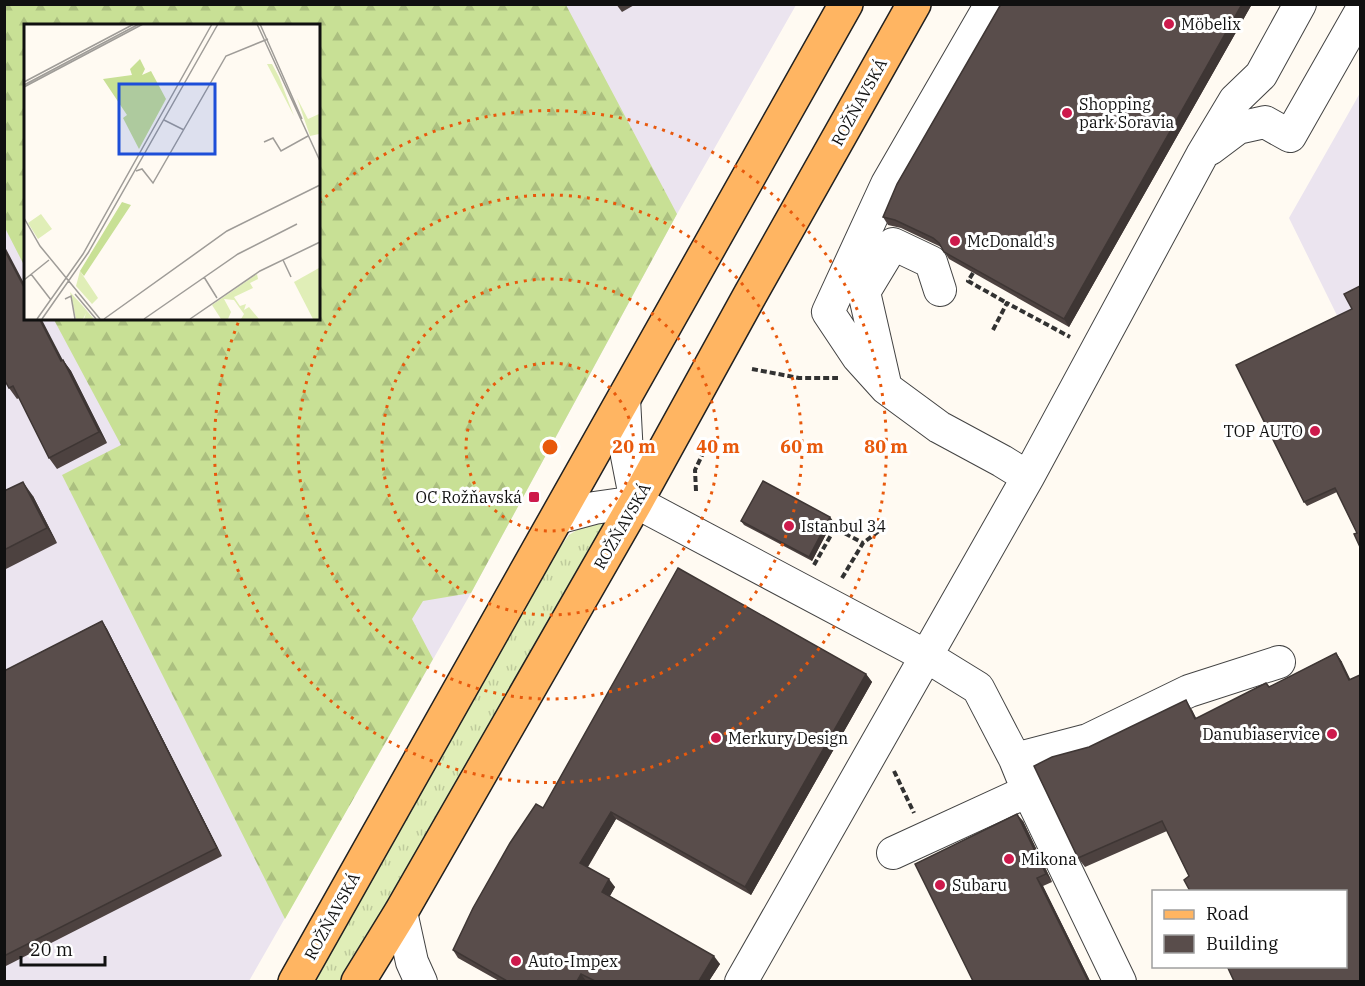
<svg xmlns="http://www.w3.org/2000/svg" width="1365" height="986" font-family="'IBM Plex Serif',serif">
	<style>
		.industrial { fill: #ebe4ef; fill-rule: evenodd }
		.grass { fill: url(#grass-tufts) }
		.forest { fill: url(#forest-firs) }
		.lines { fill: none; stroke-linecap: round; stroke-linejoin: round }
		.minor-casing { stroke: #434343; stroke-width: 34 }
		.major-casing { stroke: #212121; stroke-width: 36 }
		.path { stroke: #323232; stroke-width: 4; stroke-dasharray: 6 3; stroke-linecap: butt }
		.minor { stroke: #fff; stroke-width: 32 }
		.major { stroke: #ffb562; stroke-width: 33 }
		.wall { fill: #4d4240 }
		.shaded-wall { fill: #3e3634 }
		.building { fill: #594d4b; stroke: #3e3634; stroke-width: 1.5 }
		.ring { fill: none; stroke: #e8590c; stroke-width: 3; stroke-dasharray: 3 6 }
		.poi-dot { fill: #cd1a4c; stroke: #fff; stroke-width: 2 }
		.labels { text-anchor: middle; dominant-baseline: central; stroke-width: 6; stroke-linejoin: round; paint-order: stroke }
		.poi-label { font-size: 16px; fill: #101010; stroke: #fff; text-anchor: start }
		.street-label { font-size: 16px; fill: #101010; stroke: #fff }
		.inset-road { fill: none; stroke: #9f9c98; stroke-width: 1.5 }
		.view { fill: #1d4ed8; fill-opacity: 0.15; stroke: #1d4ed8; stroke-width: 3 }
		.inset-edge { fill: none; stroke: #101010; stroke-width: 3 }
		.centre { fill: #e8590c; stroke: #fff; stroke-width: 3 }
		.ring-label { font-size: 18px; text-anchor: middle; font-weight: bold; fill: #e8590c; stroke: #fff; stroke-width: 6; stroke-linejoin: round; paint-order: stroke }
	</style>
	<defs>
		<pattern id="grass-tufts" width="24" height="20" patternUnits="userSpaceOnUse" patternTransform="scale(1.5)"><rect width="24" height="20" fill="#e0eeb7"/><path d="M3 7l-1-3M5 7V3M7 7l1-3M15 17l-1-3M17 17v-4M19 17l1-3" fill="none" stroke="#bfcb9c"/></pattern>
		<pattern id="forest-firs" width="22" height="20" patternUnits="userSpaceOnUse" patternTransform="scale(1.5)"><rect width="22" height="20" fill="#c8e095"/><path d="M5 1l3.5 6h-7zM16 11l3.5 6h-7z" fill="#abbf7f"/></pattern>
	</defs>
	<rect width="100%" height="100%" fill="#fffaf2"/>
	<!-- industrial -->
	<path class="industrial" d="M5,5H796L677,214L471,593L249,981L5,982ZM26,26H318V318H26Z
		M1360,93V362L1289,218Z"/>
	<!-- grass -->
	<path class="grass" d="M608,517L346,981L310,982L543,570L569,535L591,521Z"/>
	<!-- forest -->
	<path class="forest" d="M4,5H566L677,214L471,593L423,601L412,619L433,659L285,919L62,475L121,445L53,318H318V26H26L25,267L5,228Z"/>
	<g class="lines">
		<defs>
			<path id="minor" d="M991,4L887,184L828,312L858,357L886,388L939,427L1002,461L1028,477
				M1210,149L1238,128L1265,122L1290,136L1360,13
				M885,384L864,292L893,244L931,262L940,290
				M624,398L627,456L636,502
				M557,518L594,508L636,502L926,656L978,688L1015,759L1028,791L1120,982
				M1015,759L1088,740L1189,691L1279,662
				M893,853L1028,791
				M401,912L412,962L421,982
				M741,982L1028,477L1202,155L1235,100L1261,75L1300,4"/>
			<path id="major" d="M295,982L846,4
				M358,982L401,912L636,502L750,295L914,4"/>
		</defs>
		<!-- minor casing -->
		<use href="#minor" class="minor-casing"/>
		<!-- major casing -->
		<use href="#major" class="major-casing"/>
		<!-- path -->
		<path class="path" d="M973,273L968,281L1007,303
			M993,330L1007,303L1070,337
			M752,369L799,378H838
			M696,491L695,470L707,445
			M814,565L835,528L863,543
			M842,578L863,543L883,528
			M894,771L914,813"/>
		<!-- minor -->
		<use href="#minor" class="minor"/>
		<!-- major -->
		<use href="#major" class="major"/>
	</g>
	<!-- wall -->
	<path class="wall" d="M616,4H636L622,12Z
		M1001,4H1252L1069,327L949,259L942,248L939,246L901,228L888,225L883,217Z
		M1360,286L1357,533L1337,492L1307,506L1304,502L1352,309Z
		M63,360L71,371L107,443L57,469L49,458L19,398L17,399L9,388Z
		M4,491L33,496L57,543L4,570Z
		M830,517L833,521L812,561L744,525L741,521Z
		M102,621L107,629L222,856L4,967V671Z
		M1336,653L1342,662L1189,876L1167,831L1085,867L1078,858L1089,747L1192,710L1196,718L1269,687Z
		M866,674L872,682L751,895L616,819L588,867L615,887L610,896L720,964L709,981H499L458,958L453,950L543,808Z
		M1023,821L1052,882L1043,886L1090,981H973Z"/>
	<!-- shaded-wall -->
	<path class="shaded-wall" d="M1242,4H1252L1069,327L1064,319Z
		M4,245L26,287V291L4,249Z
		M39,318H41L69,372L61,361Z
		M63,360L71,371L107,443L99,432Z
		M23,482L33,496L57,543L47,528Z
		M830,517L833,521L812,561L809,557Z
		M102,621L107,629L222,856L217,848Z
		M1336,653L1342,662L1355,689L1349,680Z
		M866,674L872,682L751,895L745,887Z
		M1186,700L1192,710L1201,728L1195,719Z
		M611,812L616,819L585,871L580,863Z
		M1017,814L1023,821L1052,882L1046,874Z
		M1037,878L1043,886L1090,981H1088Z
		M609,879L615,887L608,899L602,892Z
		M714,956L720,964L709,981H699Z
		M581,974L586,981H577Z"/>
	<!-- building -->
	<path class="building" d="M1001,4H1242L1064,319L944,252L939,243L933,238L895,220L883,217L897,184Z
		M4,249L26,291V318H39L61,361L63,360L99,432L49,458L13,386L9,388L4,379Z
		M1360,286V547L1354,534L1357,533L1335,488L1304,502L1236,365L1352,309L1344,294Z
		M763,481L830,517L809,557L741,521Z
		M23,482L47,528L4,550V491Z
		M678,568L866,674L745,887L611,812L580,863L609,879L602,892L714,956L699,981H595L581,974L577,981H507L453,950L473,908L510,843L536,804L543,808Z
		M102,621L217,848L4,956V671Z
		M1336,653L1349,680L1360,675V981H1234L1227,966H1346V891H1190L1184,880L1189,876L1162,821L1078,858L1034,766L1052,757L1089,747L1186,700L1195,719L1266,683L1269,687Z
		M1017,814L1046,874L1037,878L1088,981H973L915,864Z"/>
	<!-- distance rings -->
	<g class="ring">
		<circle cx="550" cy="447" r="84"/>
		<circle cx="550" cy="447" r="168"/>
		<circle cx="550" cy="447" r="252"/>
		<path d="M319 203A336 336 0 1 1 240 318"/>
	</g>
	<!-- markers -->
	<g class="poi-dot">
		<circle cx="1169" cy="24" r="6"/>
		<circle cx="1067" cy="113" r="6"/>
		<circle cx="955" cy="241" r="6"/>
		<circle cx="1315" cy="431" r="6"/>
		<rect x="528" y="491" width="12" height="12" rx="3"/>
		<circle cx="789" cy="526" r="6"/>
		<circle cx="1332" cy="734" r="6"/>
		<circle cx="716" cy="738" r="6"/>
		<circle cx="1009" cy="859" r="6"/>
		<circle cx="940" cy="885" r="6"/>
		<circle cx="516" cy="961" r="6"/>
	</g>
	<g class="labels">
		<!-- poi labels -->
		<g class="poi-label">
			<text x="1181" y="24">Möbelix</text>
			<text x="1079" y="104">Shopping<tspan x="1079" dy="18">park Soravia</tspan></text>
			<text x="967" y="241">McDonald's</text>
			<text x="1303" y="431" text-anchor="end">TOP AUTO</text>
			<text x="522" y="497" text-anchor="end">OC Rožňavská</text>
			<text x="801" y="526">Istanbul 34</text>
			<text x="1320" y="734" text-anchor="end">Danubiaservice</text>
			<text x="728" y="738">Merkury Design</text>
			<text x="1021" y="859">Mikona</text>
			<text x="952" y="885">Subaru</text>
			<text x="528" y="961">Auto-Impex</text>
		</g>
		<!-- street labels -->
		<g class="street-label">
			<text transform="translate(859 102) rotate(-61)">ROŽŇAVSKÁ</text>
			<text transform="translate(622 526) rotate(-60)">ROŽŇAVSKÁ</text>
			<text transform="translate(332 916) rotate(-61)">ROŽŇAVSKÁ</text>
		</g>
	</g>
	<!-- overview -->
	<g transform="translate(24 24)">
		<rect width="296" height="296" fill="#fffaf2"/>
		<path d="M243,40H248L255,53L270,92ZM273,74L284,95L295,90V110L286,112ZM17,190L28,205L14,215L4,199ZM56,247L74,274L68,280L52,262ZM46,268L58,281L70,295H60L62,289L59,295H52Z" fill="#e0eeb7"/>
		<path d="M116,35L121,45L118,51L127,47L142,75L115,125L99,94L103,91L79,55L108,51L106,45ZM98,178L107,181L60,252L56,247Z" fill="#c8e095"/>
		<path d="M233,250L234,255L226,259L229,264L210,273L216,282L222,280L220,286L225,283L235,295H217L220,290L210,276L200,275L207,288L204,295H197L188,281Z" fill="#e0eeb7"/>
		<path d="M295,244V295H289L270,258Z" fill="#e0eeb7"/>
		<path class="inset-road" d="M233,0L296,137M236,0L278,95M0,58L110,0M0,61L115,0M0,63L119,0M140,96L160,106M240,118L249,114L257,127L284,112M112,147L118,145L129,159L202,32L244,15M0,194L16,222L76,295M259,236L267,253M7,250L27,276M180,253L193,274M0,256L25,236M51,270L72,295M41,275L47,272L51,295M13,295L59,230L188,0M18,295L64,229L194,0M80,295L203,207L296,161M120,295L214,230L273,200M166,295L236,247L296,218"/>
		<path class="view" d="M95,60H191V130H95Z"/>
		<rect width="296" height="296" class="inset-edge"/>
	</g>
	<circle cx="550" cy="447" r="9" class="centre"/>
	<g class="ring-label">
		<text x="634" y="453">20 m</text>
		<text x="718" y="453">40 m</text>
		<text x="802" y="453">60 m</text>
		<text x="886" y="453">80 m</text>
	</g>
	<!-- border -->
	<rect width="1365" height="986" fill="none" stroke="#101010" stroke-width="12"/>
	<!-- legend -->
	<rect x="1152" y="890" width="195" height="78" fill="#ffffff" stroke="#9f9f9f" stroke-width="1.5"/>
	<rect x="1164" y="910" width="30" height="9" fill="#ffb562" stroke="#9f9f9f" stroke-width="1.5"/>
	<text x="1206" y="920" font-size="18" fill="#101010">Road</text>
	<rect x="1164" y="935" width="30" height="18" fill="#594d4b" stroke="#9f9f9f" stroke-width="1.5"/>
	<text x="1206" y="950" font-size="18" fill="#101010">Building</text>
	<!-- scale -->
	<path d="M21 956v9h84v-9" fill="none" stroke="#101010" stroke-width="3"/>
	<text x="30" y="956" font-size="18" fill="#101010" stroke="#ffffff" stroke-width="4.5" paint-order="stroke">20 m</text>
</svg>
